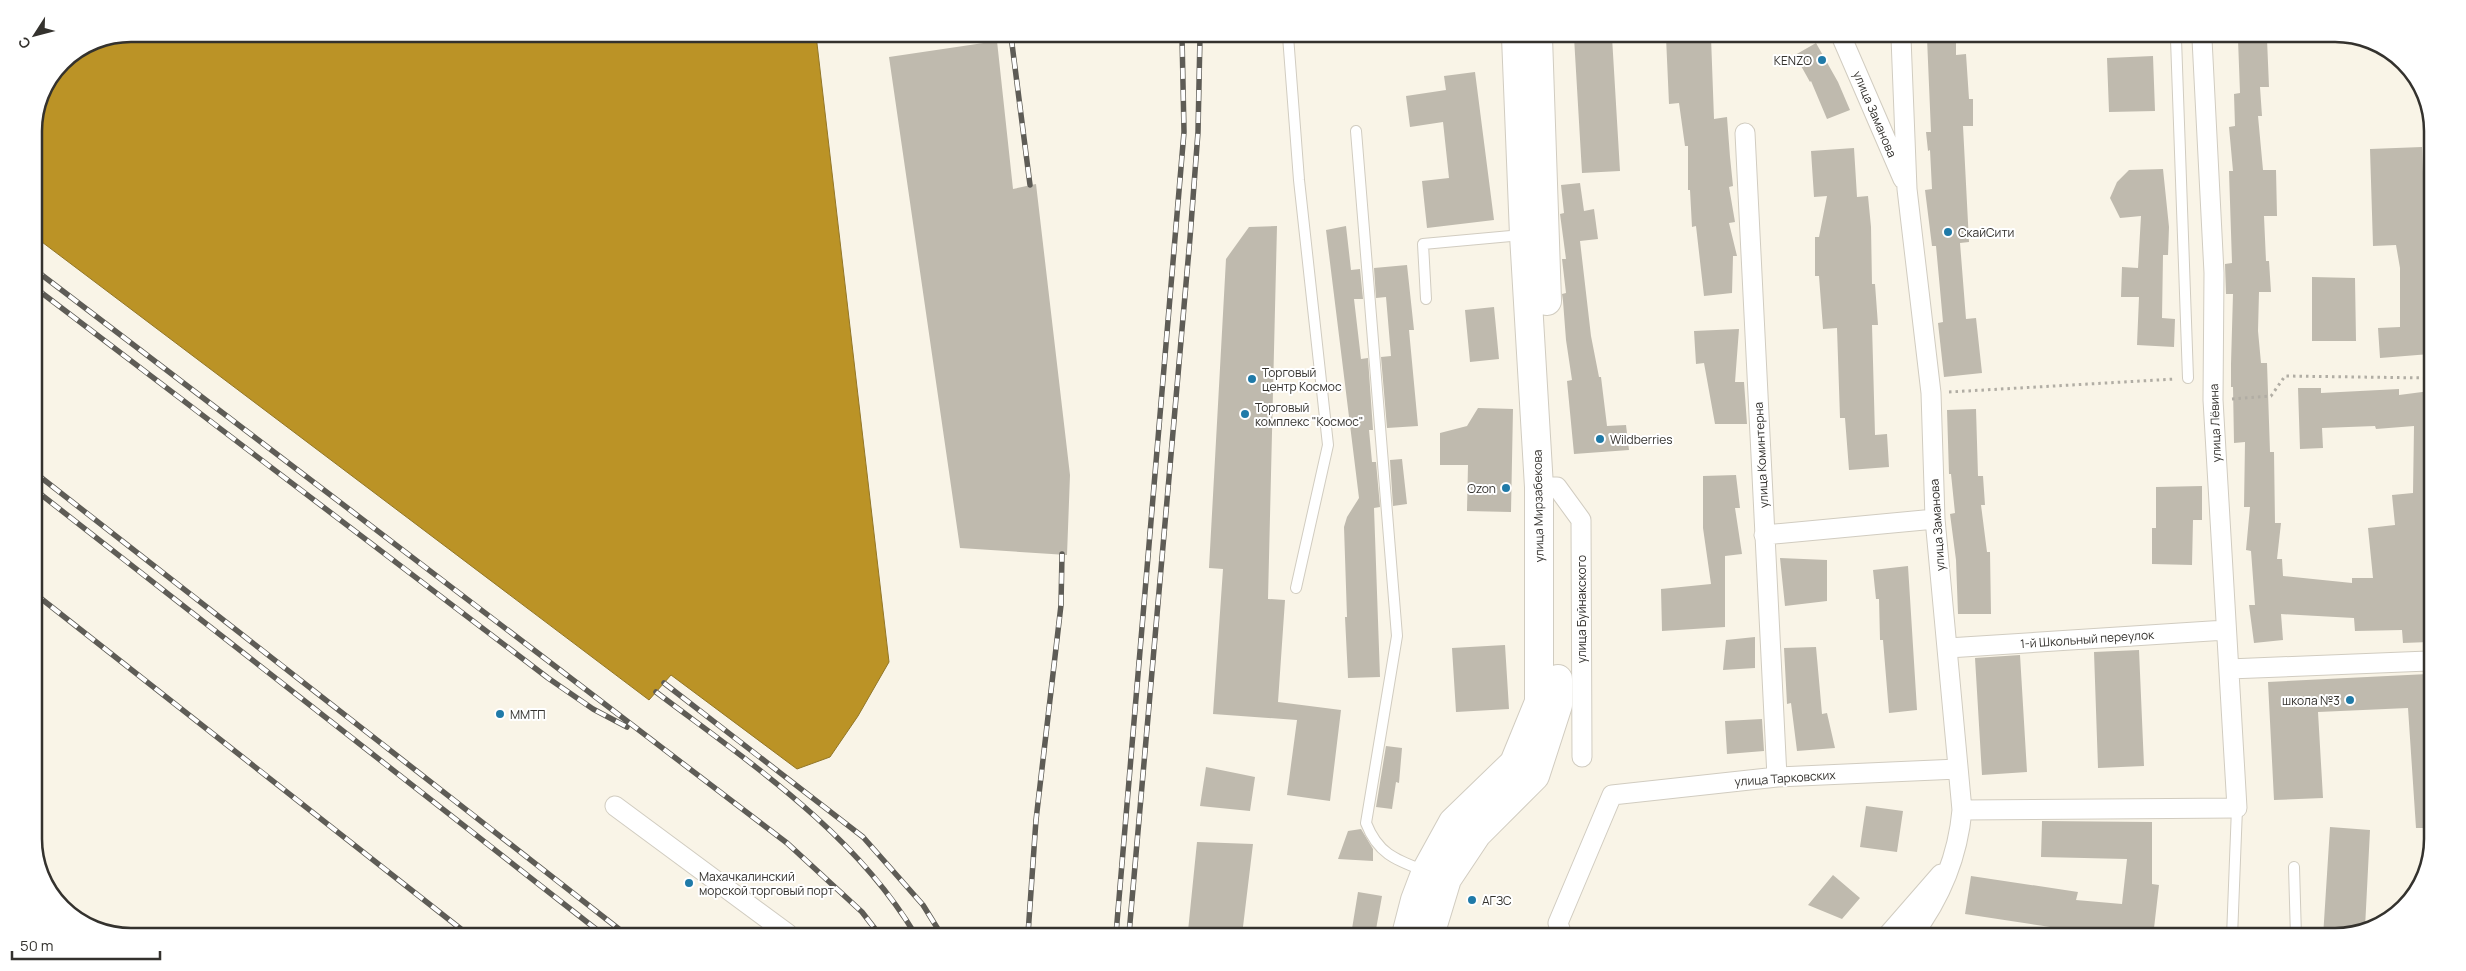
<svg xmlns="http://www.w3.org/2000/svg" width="2466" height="971" font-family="Manrope,sans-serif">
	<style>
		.water { fill: #bb9326; stroke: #927628 }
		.building { fill: #bfbaae }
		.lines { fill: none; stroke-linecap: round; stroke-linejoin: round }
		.service-casing { stroke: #d1ccc0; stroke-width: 12 }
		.minor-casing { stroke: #d1ccc0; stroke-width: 21 }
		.primary-casing { stroke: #d1ccc0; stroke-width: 30 }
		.path { stroke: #b1ada4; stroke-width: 3; stroke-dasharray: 2.5 4; stroke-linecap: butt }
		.service { stroke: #fff; stroke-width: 10 }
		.minor { stroke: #fff; stroke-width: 19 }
		.primary { stroke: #fff; stroke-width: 28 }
		.rail-casing { stroke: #5e5c56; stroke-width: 5.5 }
		.rail { stroke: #fff; stroke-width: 4; stroke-dasharray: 11; stroke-linecap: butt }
		.poi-dot { fill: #1f7aa8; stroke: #fff; stroke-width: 2 }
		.labels { text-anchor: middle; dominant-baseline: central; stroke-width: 4; stroke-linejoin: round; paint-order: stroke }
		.poi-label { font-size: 12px; fill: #34322e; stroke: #fff; text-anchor: start }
		.street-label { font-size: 12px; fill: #34322e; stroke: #fff }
		.rim { fill: none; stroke: #34322e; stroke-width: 2.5 }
	</style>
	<rect width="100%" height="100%" fill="#f9f4e7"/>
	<!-- water -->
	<path class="water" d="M131,34L816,35L889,662L858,716L830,757L797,769L671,675L649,700L34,236V125L41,94L62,62L94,41Z"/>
	<!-- building -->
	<path class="building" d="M1574,37H1612L1620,171L1582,173Z
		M1666,37H1711L1714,119L1727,117L1730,157L1733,186L1729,187L1735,222L1729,223L1737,256H1733L1732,293L1704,296L1696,226L1692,227L1690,190H1688V146H1685L1679,103L1669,104Z
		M1927,38H1956V55L1966,54L1969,99H1973V126H1963L1969,242L1960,243L1966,319L1976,318L1982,373L1944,377L1938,323L1943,322L1936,246H1932L1925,190L1932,189L1930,150L1928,151L1926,132H1931Z
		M2238,39H2267L2269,87H2260L2262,116H2258L2263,170H2276L2277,216H2264L2266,261H2269L2271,292H2259L2258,331L2261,363H2267L2270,452H2274L2275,523H2281L2277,559H2282L2283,576L2352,583V578H2373L2368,528L2395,525L2392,495L2413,493L2414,426L2376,429L2375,426L2322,428L2323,448L2300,449L2298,388H2321V393L2399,389V395L2430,391L2429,642L2403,643L2402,630L2355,631L2354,618L2281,614L2283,640L2254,643L2249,605H2255L2251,551L2246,550L2250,507H2244L2245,442L2234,443L2233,387H2231V364L2233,294H2226L2225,264L2232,263L2229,171H2233L2229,127L2235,126L2234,94L2240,93Z
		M997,41L1013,189L1036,184L1070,475L1067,555L960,548L889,57Z
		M1816,43L1838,82L1850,110L1827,119L1811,81L1810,82L1795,55Z
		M2153,56L2155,111L2109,112L2107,58Z
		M1475,72L1494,220L1427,228L1422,181L1449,178L1443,122L1410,127L1406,96L1446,90L1444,76Z
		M2422,147L2425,225H2431L2430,354L2380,358L2378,328L2400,327V268L2396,245L2373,246L2370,149Z
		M1854,148L1857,197L1868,196L1871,227L1872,284H1875L1878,325H1872L1875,435L1887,434L1889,467L1849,470L1845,418H1840L1837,328L1823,329L1819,276H1815V237H1819L1827,196L1814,197L1811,151Z
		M2163,169L2169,227L2168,255H2163L2162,318L2175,319L2174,347L2137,345L2139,297H2121L2122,267L2138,268L2141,216L2120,218L2110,198L2117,182L2129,170Z
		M1580,183L1584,211L1594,209L1598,239L1580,241L1591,336L1599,377H1601L1607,426L1626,425L1629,450L1574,454L1567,381L1572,380L1566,340L1563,301L1562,294L1566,293L1562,259H1566L1560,214L1564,213L1561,185Z
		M1277,226L1268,599L1285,600L1278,702L1341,710L1330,801L1287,795L1297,720L1213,714L1223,569L1209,568L1226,259L1249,227Z
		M1346,226L1351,270L1360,269L1363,299H1354L1361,359L1368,358L1373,430H1369L1372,462H1376L1380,507L1374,508L1380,677L1348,678L1345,617H1347L1344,527L1347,517L1359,498L1326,230Z
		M1407,265L1414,330H1409L1418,426L1387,428L1381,357L1391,356L1386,297L1376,298L1374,268Z
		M2312,277L2355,278L2356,341H2312Z
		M1494,307L1499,359L1470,362L1465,310Z
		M1739,329L1735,382H1744L1747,424H1715L1704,363L1696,364L1694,331Z
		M1478,408L1513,409L1511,512L1467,511L1468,465H1440V433L1467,426Z
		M1976,409L1978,476H1983L1985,505H1981L1987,552H1990L1991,614H1958L1956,560L1950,514L1955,513L1951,474H1949L1947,410Z
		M1402,459L1407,504L1393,506L1390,460Z
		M1736,475L1740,508H1735L1742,554L1725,556V627L1662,631L1661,589L1711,584L1703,528V476Z
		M2202,486V520H2193L2192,565L2152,564V528H2156V487Z
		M1780,558L1827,560V601L1785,606Z
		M1908,566L1917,710L1889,713L1883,640H1880L1879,599H1876L1873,570Z
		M1755,637V668L1723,670L1726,640Z
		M1505,645L1509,709L1456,712L1452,648Z
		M1816,647L1822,714L1827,713L1835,748L1797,751L1791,703L1787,704L1784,648Z
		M2139,650L2144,766L2098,768L2094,652Z
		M2020,655L2027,772L1982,775L1975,658Z
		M2428,674L2427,828H2416L2408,708L2318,712L2323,798L2274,800L2268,682Z
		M1762,719L1764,751L1727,754L1725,721Z
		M1386,746L1402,748L1399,783L1396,782L1392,809L1376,807Z
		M1206,767L1255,777L1250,811L1200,806Z
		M1866,806L1903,811L1897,852L1860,847Z
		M2042,821L2152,822V884L2159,885L2153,937H2076L2077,931L1965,914L1971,876L2078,892L2076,900L2122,904L2127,859L2041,857Z
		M2330,827L2370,830L2365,928L2335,937H2323Z
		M1361,829L1373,849V861L1338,859L1348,831Z
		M1197,842L1253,844L1242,935L1188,931Z
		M1833,875L1860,898L1842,919L1808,905Z
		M1358,892L1382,896L1375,935H1351Z"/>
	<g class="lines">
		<defs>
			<path id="service" d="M1288,36L1299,180L1328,445L1296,588
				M2176,39L2188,378
				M1356,131L1397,636L1366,823C1378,854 1396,860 1425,871
				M1426,299L1423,244L1522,235
				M2294,867L2296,937
				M2232,937L2237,808"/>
			<path id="minor" d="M1842,38L1903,179
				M1901,38L1907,189L1931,393L1935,519L1962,810C1958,856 1940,899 1912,936
				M1745,133L1777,777
				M1539,487H1557L1581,520L1582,757
				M1764,535L1935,519
				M1948,648L2226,630
				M2229,669L2428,661
				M615,806L788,934
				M1962,810L2237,808L2213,400L2214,273L2202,39
				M1562,935L1558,923L1612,795L1777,777L1958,769
				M1887,936L1941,874"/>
			<path id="primary" d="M1538,37L1547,301
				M1406,935L1415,900L1426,871L1453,822L1514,763L1539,702V487L1524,235L1516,37
				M1430,935L1447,879L1477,834L1535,776L1558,705V679"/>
		</defs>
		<!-- service casing -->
		<use href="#service" class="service-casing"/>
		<!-- minor casing -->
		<use href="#minor" class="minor-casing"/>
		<!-- primary casing -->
		<use href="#primary" class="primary-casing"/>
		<!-- path -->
		<path class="path" d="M1949,392L2175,379
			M2232,399L2271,396L2285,376L2430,378"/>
		<!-- service -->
		<use href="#service" class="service"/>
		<!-- minor -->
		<use href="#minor" class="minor"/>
		<!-- primary -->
		<use href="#primary" class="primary"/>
		<defs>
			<path id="rail" d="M1011,36L1030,185
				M34,269L787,843L862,912L879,934
				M34,287L548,678L593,709L627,727
				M34,472L624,933
				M34,489L601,933
				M34,593L466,933
				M664,683L863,837L923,905L941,934
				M656,692C750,763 853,831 915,934
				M1028,934L1036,820L1061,605L1062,554
				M1116,934L1184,132L1182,36
				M1129,934L1190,238L1198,132L1200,36"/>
		</defs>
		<!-- rail casing -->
		<use href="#rail" class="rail-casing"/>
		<!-- rail -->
		<use href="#rail" class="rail"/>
	</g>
	<!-- markers -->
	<g class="poi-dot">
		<circle cx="1822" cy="60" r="5"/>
		<circle cx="1948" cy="232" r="5"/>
		<circle cx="1252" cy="379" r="5"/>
		<circle cx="1245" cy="414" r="5"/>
		<circle cx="1600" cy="439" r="5"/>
		<circle cx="1506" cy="488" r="5"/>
		<circle cx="2350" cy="700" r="5"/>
		<circle cx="500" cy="714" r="5"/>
		<circle cx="689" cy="883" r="5"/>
		<circle cx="1472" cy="900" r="5"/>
	</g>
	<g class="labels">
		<!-- poi labels -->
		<g class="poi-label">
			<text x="1812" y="60" text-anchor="end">KENZO</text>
			<text x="1958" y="232">СкайСити</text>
			<text x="1262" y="372">Торговый<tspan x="1262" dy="14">центр Космос</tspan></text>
			<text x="1255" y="407">Торговый<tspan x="1255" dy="14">комплекс "Космос"</tspan></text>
			<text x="1610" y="439">Wildberries</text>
			<text x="1496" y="488" text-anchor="end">Ozon</text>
			<text x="2340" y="700" text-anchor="end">школа №3</text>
			<text x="510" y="714">ММТП</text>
			<text x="699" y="876">Махачкалинский<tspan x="699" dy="14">морской торговый порт</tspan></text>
			<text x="1482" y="900">АГЗС</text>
		</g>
		<!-- street labels -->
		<g class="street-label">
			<text transform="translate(1875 114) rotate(67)">улица Заманова</text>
			<text transform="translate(2215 423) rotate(-92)">улица Лёвина</text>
			<text transform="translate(1761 455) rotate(-93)">улица Коминтерна</text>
			<text transform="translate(1538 506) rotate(-91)">улица Мирзабекова</text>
			<text transform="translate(1937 525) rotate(-94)">улица Заманова</text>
			<text transform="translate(1581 609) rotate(-90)">улица Буйнакского</text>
			<text transform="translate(2087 639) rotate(-4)">1-й Школьный переулок</text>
			<text transform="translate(1785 778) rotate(-4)">улица Тарковских</text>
		</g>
	</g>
	<!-- crop -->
	<path d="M0 0H2466V971H0ZM131 42H2335A89 89 0 0 1 2424 131V839A89 89 0 0 1 2335 928H131A89 89 0 0 1 42 839V131A89 89 0 0 1 131 42Z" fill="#fff" fill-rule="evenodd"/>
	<path class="rim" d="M131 42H2335A89 89 0 0 1 2424 131V839A89 89 0 0 1 2335 928H131A89 89 0 0 1 42 839V131A89 89 0 0 1 131 42Z"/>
	<!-- north arrow -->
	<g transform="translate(35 35) rotate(234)" stroke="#ffffff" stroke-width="4" paint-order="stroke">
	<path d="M0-4L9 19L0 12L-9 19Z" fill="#34322e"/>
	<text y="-8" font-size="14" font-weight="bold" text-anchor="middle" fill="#34322e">С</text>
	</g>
	<!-- scale -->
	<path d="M12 951v8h148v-8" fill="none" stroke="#34322e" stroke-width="2.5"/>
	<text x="20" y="951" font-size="15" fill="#34322e" stroke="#ffffff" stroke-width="4" paint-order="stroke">50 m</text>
</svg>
